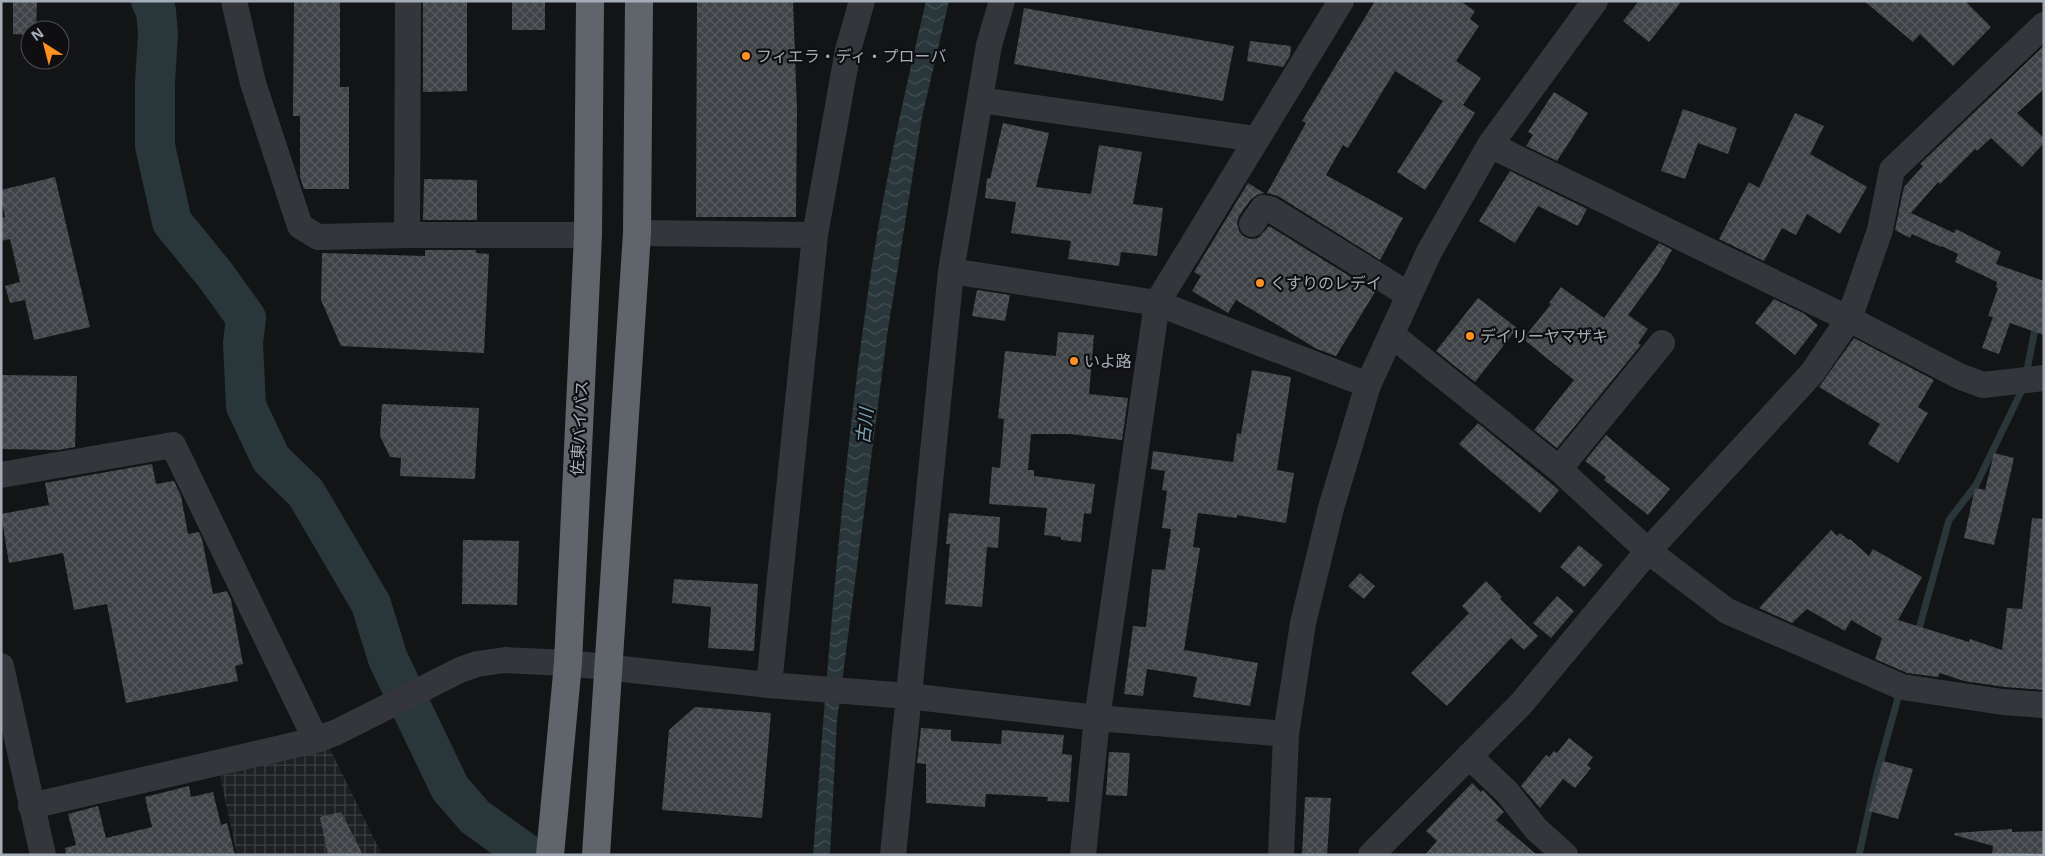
<svg xmlns="http://www.w3.org/2000/svg" width="2045" height="856" font-family="'Noto Sans','Noto Sans JP',sans-serif">
	<style>
		.industrial { fill: url(#industrial-grid) }
		.water { fill: url(#water-waves) }
		.lines { fill: none; stroke-linecap: round; stroke-linejoin: round }
		.stream { stroke: #29363a; stroke-width: 7 }
		.river { stroke: #29363a; stroke-width: 40 }
		.building { fill: url(#building-cross-hatch) }
		.minor { stroke: #34363b; stroke-width: 26 }
		.highway { stroke: #60656c; stroke-width: 28 }
		.poi-dot { fill: #ff9022; stroke: #0f0f11; stroke-width: 2 }
		.labels { text-anchor: middle; dominant-baseline: central; stroke-width: 4.5; stroke-linejoin: round; paint-order: stroke }
		.poi-label { font-size: 16px; fill: #a4adb7; stroke: #0f0f11; text-anchor: start }
		.street-label { font-size: 16px; fill: #a4adb7; stroke: #0f0f11 }
		.water-label { font-size: 18px; font-style: italic; fill: #77a3b6; stroke: #0f0f11 }
	</style>
	<defs>
		<pattern id="industrial-grid" width="8" height="8" patternUnits="userSpaceOnUse" patternTransform="scale(1.25)"><rect width="8" height="8" fill="#1f2023"/><path d="M0 4h8M4 0v8" fill="none" stroke="#3d3e41"/></pattern>
		<pattern id="water-waves" width="16" height="10" patternUnits="userSpaceOnUse" patternTransform="scale(1.25)"><rect width="16" height="10" fill="#29363a"/><path d="M0 5q4-4 8 0t8 0" fill="none" stroke="#455054"/></pattern>
		<pattern id="building-cross-hatch" width="8" height="8" patternUnits="userSpaceOnUse" patternTransform="scale(1.25)"><rect width="8" height="8" fill="#3f4246"/><path d="M0 0l8 8M0 8l8-8" fill="none" stroke="#585b5e"/></pattern>
	</defs>
	<rect width="100%" height="100%" fill="#131416"/>
	<!-- industrial -->
	<path class="industrial" d="M329,747L382,855H237L220,776Z"/>
	<!-- water -->
	<path class="water" d="M926,1H949L922,117L887,336L837,721L830,855H813C827,669 841,483 867,299C881,199 903,99 926,1Z"/>
	<g class="lines">
		<!-- stream -->
		<path class="stream" d="M2027,370L2036,324
			M1917,636L1949,520L1976,485L2022,390
			M1859,855L1876,778L1899,694"/>
		<!-- river -->
		<path class="river" d="M151,1L156,11L158,34L155,83V146L172,222L216,276L246,318L243,343L246,406L271,459L306,493L371,604L388,659L450,788L475,817L528,855"/>
	</g>
	<!-- building -->
	<path class="building" d="M13,1H37L36,30H30V35L13,34Z
		M294,1H340V87H349V189H304L300,177V116H293Z
		M423,1H467V91L423,92Z
		M512,1H545V30H512Z
		M697,1H793L797,110L796,217H696Z
		M1375,1H1460L1475,11L1470,19L1479,26L1456,61L1481,78L1463,105L1475,113L1425,190L1397,172L1443,101L1395,71L1348,148L1343,145L1326,175L1403,218L1380,260L1278,196L1267,193L1306,123L1302,121Z
		M1639,1H1682L1649,42L1623,21Z
		M1864,1H1965L1991,27L1953,66L1920,34L1913,42Z
		M1024,8L1234,46L1223,101L1014,64Z
		M1250,41L1291,46L1290,56L1283,67L1247,61Z
		M2044,46V89L2017,113L2044,138V143L2022,167L1991,138L1977,151L1975,149L1940,184L1938,182L1911,213L1954,233L1956,229L2001,252L1996,264L2044,281V335L2010,323L1999,354L1982,348L1993,317L1988,316L1998,288L1996,287L1997,282L1955,262L1958,254L1942,246L1941,247L1912,234L1910,238L1895,230L1904,187L1923,166L1920,164Z
		M1554,92L1588,113L1557,161L1526,146L1533,135L1528,132Z
		M1683,109L1737,128L1728,154L1698,143L1685,179L1661,171Z
		M1795,113L1824,126L1810,154L1867,187L1840,234L1807,214L1796,235L1782,228L1764,261L1719,239L1749,182L1759,188Z
		M1003,123L1049,133L1036,187L1091,194L1099,145L1142,152L1133,204L1163,208L1157,256L1121,252L1119,266L1068,259L1071,241L1011,233L1016,202L985,198L987,178L990,179Z
		M1510,171L1587,209L1578,226L1538,206L1515,243L1479,221Z
		M55,177L90,327L34,340L25,300L10,303L5,286L20,282L10,239L1,241V218L5,217L1,200V190Z
		M424,179L477,180V220H423Z
		M1248,183L1264,193L1257,195L1251,199L1239,216L1237,223L1239,231L1243,236L1250,239L1258,238L1269,226L1375,292L1336,356L1317,349L1236,300L1228,313L1192,291L1201,276L1194,272Z
		M1659,243L1672,250L1658,274L1628,315L1648,329L1638,343L1641,345L1557,448L1534,430L1574,380L1523,339L1551,304L1549,303L1561,287L1604,318Z
		M425,250H476V253L489,254L484,353L341,346L321,300L322,253L425,256Z
		M977,290L1010,295L1005,321L972,316Z
		M1478,298L1517,328L1475,382L1436,351Z
		M1774,299L1803,313L1818,325L1795,355L1755,323Z
		M1058,332L1094,335L1089,394L1128,398L1122,440L1070,434H1031L1028,470H1034V476L1095,484L1091,514L1084,513L1081,542L1061,540V537L1044,535L1047,508L989,504L992,467L1000,468L1004,419L998,418L1005,351L1056,356Z
		M1854,338L1934,380L1918,407L1928,413L1898,463L1868,444L1880,424L1819,387Z
		M1252,370L1291,377L1277,470L1294,473L1286,523L1237,515V518L1198,513L1193,547L1200,548L1184,650L1258,663L1250,706L1193,697L1197,677L1147,669L1143,696L1124,694L1133,626L1146,627L1152,569L1165,570L1171,529L1162,528L1167,491L1162,490L1165,471L1151,469L1153,451L1233,462L1237,433L1241,434Z
		M1,375L77,376L75,447L58,450L1,449Z
		M382,404L479,408L475,479L400,476L401,458L390,457L380,436Z
		M1478,423L1559,490L1540,513L1459,444Z
		M1606,435L1670,489L1648,515L1604,480L1606,477L1585,461Z
		M1994,453L2014,458L1994,545L1964,538L1975,488L1985,490Z
		M152,464L156,484L174,481L181,496L188,534L199,532L202,539L213,594L227,591L231,600L243,664L235,666L238,681L126,703L107,604L74,610L63,553L9,563L1,514L49,505L45,483Z
		M949,513L1000,517L998,548L987,547L982,607L945,604L950,544H946Z
		M2032,518L2044,519V690L2005,687L1964,681L1940,673L1938,677L1907,673L1875,659L1882,638L1851,620L1845,631L1807,609L1792,623L1759,608L1831,530L1837,536L1840,533L1849,540L1850,539L1869,556L1873,549L1922,577L1898,620L1969,642L1970,639L2002,650L2007,608L2022,609Z
		M463,540L519,541L517,605L462,604Z
		M1579,545L1603,565L1584,587L1560,567Z
		M1360,573L1375,586L1364,599L1348,586Z
		M674,579L758,584L754,651L708,648L711,607L672,603Z
		M1486,581L1502,597L1500,599L1538,636L1524,650L1511,638L1447,706L1411,673L1469,613L1462,606Z
		M1557,596L1574,611L1551,638L1533,623Z
		M695,707L771,713L762,818L662,810L669,730Z
		M921,728L951,730V741L1001,744L1002,730L1064,735L1062,754L1072,755L1069,802L1047,801L1048,797L986,794L985,807L926,803V764L917,763Z
		M1569,738L1593,757L1587,765L1591,768L1575,788L1563,779L1540,808L1521,786L1546,755L1549,757L1554,751L1557,753Z
		M1109,752L1130,753L1127,796L1106,795Z
		M1883,761L1913,769L1898,819L1869,811Z
		M1472,783L1481,792L1483,790L1504,812L1496,820L1537,855H1425L1437,841L1426,831Z
		M189,786L191,797L213,792L221,825L227,823L235,855H66L65,848L76,845L68,814L98,806L106,838L152,827L145,797Z
		M1305,797L1331,798L1327,855H1302Z
		M341,812L363,855H328L320,817Z
		M2012,829V832L2044,831V853L1992,855L1993,846L1954,835L1955,833Z"/>
	<g class="lines">
		<!-- minor -->
		<path class="minor" d="M234,1L253,83L300,226L318,237L407,235H588
			M980,100L1256,139
			M1490,145L1849,319L1959,376L1983,385L2044,378
			M1252,224L1263,208L1270,209L1409,295
			M637,233L815,235
			M407,235L408,1
			M951,271L1157,303L1368,385
			M1392,335L1559,469L1648,551L1727,611L1902,687L2003,702L2044,705
			M1559,469L1662,343
			M1,475L173,445L316,740
			M1,666L43,855
			M769,685L815,235L848,50L862,1
			M1469,756L1507,792L1536,829L1565,855
			M31,806L316,740L337,732L460,670L477,664L505,660L568,663L769,685L908,696L1097,718L1286,734
			M893,855L951,271L989,45L1002,1
			M1083,855L1097,718L1157,303L1341,1
			M1281,855L1286,734L1303,623L1331,508L1368,385L1429,252L1490,145L1595,1
			M1371,855L1521,704L1648,551L1812,373L1849,319L1880,230L1892,170L2044,25"/>
		<!-- highway -->
		<path class="highway" d="M550,855L568,663L588,235L590,1
			M596,855L637,233L639,1"/>
	</g>
	<!-- markers -->
	<g class="poi-dot">
		<circle cx="746" cy="56" r="5"/>
		<circle cx="1260" cy="283" r="5"/>
		<circle cx="1470" cy="336" r="5"/>
		<circle cx="1074" cy="361" r="5"/>
	</g>
	<g class="labels">
		<!-- poi labels -->
		<g class="poi-label">
			<text x="756" y="56">フィエラ・ディ・プローバ</text>
			<text x="1270" y="283">くすりのレデイ</text>
			<text x="1480" y="336">デイリーヤマザキ</text>
			<text x="1084" y="361">いよ路</text>
		</g>
		<!-- street labels -->
		<g class="street-label">
			<text transform="translate(579 428) rotate(-87)">佐東バイパス</text>
		</g>
		<!-- water labels -->
		<g class="water-label">
			<text transform="translate(864 426) rotate(-84)">古川</text>
		</g>
	</g>
	<!-- border -->
	<rect width="2045" height="856" fill="none" stroke="#a4adb7" stroke-width="5"/>
	<!-- north arrow -->
	<g transform="translate(45 45) rotate(324)"><circle r="24" fill="#0f0f11" stroke="#4b4e53"/>
	<path d="M0-4L9 19L0 12L-9 19Z" fill="#ff9022"/>
	<text y="-8" font-size="14" font-weight="bold" text-anchor="middle" fill="#a4adb7">N</text>
	</g>
</svg>
